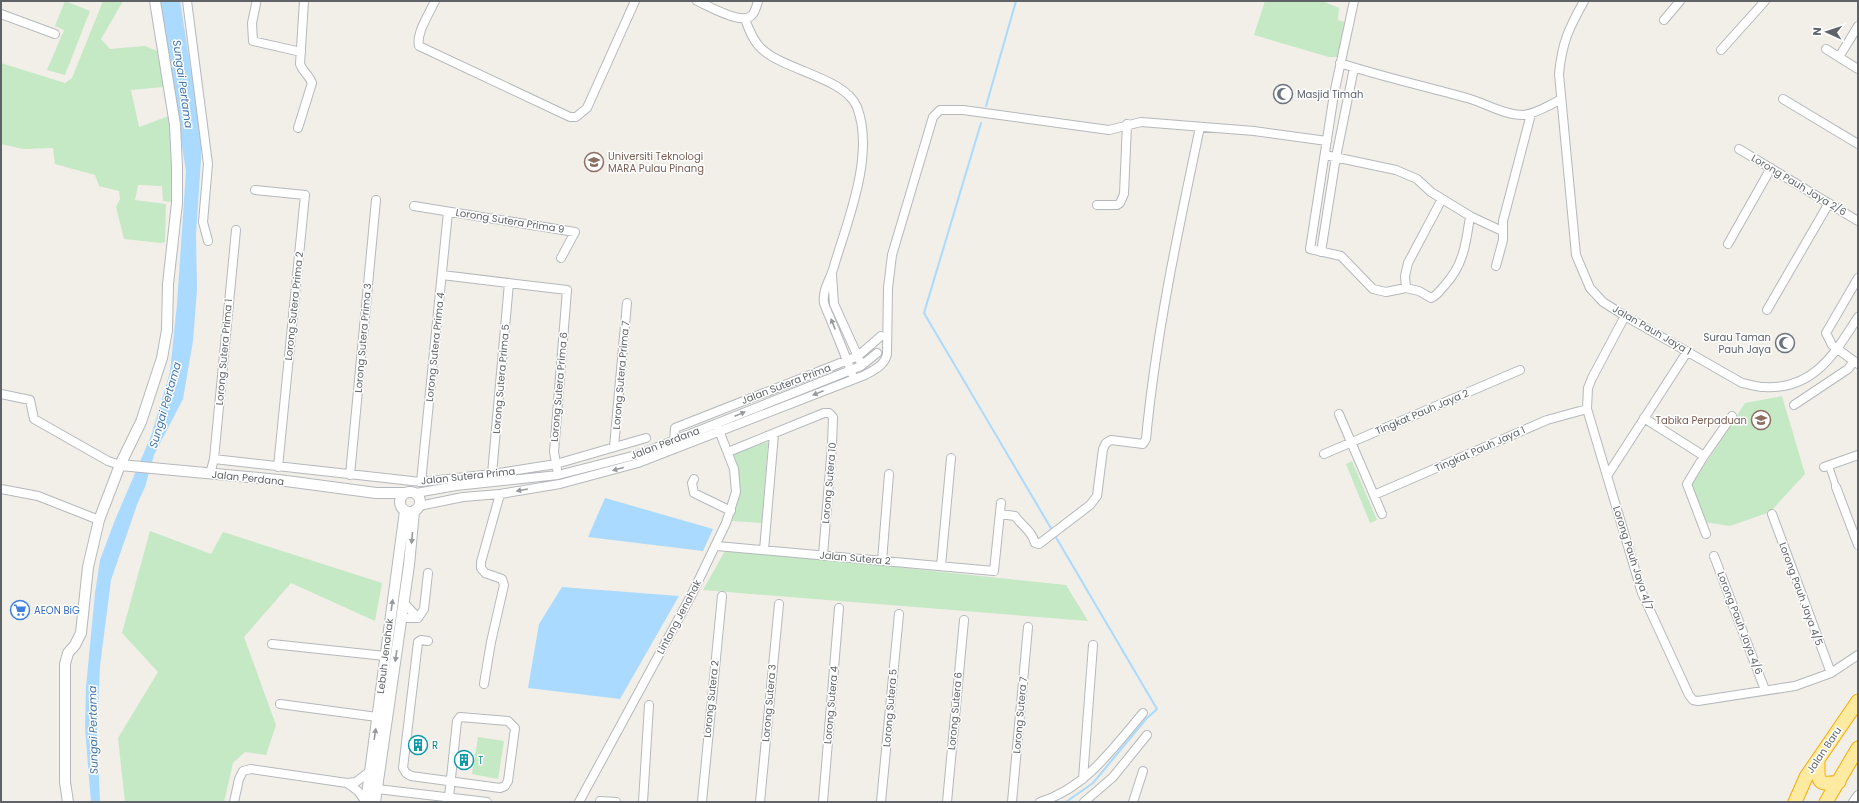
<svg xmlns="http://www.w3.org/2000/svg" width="1859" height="803" font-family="Poppins,sans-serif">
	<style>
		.green { fill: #c5e8c5 }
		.water { fill: #aadaff }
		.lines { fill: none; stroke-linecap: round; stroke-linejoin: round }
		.stream { stroke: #aadaff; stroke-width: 2 }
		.pedestrian-casing { stroke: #b5b8bc; stroke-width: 8 }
		.minor-casing { stroke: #b5b8bc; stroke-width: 10 }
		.tertiary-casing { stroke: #b5b8bc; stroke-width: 12 }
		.trunk-casing { stroke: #f9ab00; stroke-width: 15 }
		.pedestrian { stroke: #fff; stroke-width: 6 }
		.minor { stroke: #fff; stroke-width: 8 }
		.tertiary { stroke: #fff; stroke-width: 10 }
		.trunk { stroke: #feeaa1; stroke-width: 13 }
		.oneway { fill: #979a9d }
		.labels { text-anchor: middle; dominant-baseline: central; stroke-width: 3; stroke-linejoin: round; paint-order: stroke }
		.worship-label { font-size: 10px; fill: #5b616d; stroke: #fff; text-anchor: start }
		.education-label { font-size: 10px; fill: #785e54; stroke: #fff; text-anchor: start }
		.street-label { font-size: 10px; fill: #5f6368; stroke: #fff }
		.shop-label { font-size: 10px; fill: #366cbe; stroke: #fff; text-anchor: start }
		.culture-label { font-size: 10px; fill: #0d838f; stroke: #fff; text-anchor: start }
		.water-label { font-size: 11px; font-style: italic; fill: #4174aa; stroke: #fff }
	</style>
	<rect width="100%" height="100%" fill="#f1efe8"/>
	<!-- green -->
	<path class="green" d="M65,1L90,11L65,75L47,70L64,30L55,26Z
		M103,1H123L101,39L110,49L145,46L157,51L164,87L131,90L139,127L169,116L173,177L172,202L163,201L162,186L138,185L135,200L166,204L165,242L161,243L124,239L116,207L120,199L119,191L99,186L95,175L55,164L53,148L23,149L1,144V63L65,83L72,78Z
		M1265,1H1322L1339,8L1338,20L1345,22L1337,57H1329L1254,35Z
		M1782,396L1805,474L1770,512L1730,526L1704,522L1692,484L1745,403Z
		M768,442L762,523L732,521L736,492L728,452Z
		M1352,461L1377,520L1370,523L1346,464Z
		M150,531L211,554L223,532L382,583L375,621L291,583L244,637L276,725L266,755L245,752L233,763L224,802H125L118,738L158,672L122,633Z
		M726,549L1066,585L1088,621L703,590Z
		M478,737L504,741L498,779L472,774Z"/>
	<!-- water -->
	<path class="water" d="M159,1H180L201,134V159L196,235L197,289L193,341L183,399L154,455L145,487L138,502L111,580L100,666L97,730L100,802H91L85,728L86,687L95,593L100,560L115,520L151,436L170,372L177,304L186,171Z
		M605,498L713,529L703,551L588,537Z
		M562,587L679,596L620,699L528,688L539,624Z"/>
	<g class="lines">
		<!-- stream -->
		<path class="stream" d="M986,106L1016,1
			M981,123L924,313L1052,530
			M1054,534L1157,709L1146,719L1093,783L1066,802"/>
		<defs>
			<path id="pedestrian" d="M1829,466L1836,487"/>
			<path id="minor" d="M187,1L208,164L203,222L208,241
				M435,1C429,14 416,33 419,46L570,117H576L587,108L635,1
				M697,1C709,6 742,26 752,15C755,12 757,5 758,1
				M1354,1L1334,94L1310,249L1341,256L1373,289L1386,292L1406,288L1419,291L1431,298C1437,296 1440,290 1445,285C1464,264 1466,243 1470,216
				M1584,1C1569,28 1562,42 1559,74L1576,255L1590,288L1603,302L1625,316L1742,383C1749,384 1757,387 1764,387C1814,390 1835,353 1858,317
				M256,4L252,23L253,41L301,52
				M1,14L55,34
				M745,19C749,30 754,43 763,50C787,71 845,78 857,107C875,154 848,220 834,266C831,279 822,289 824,303C826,310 830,317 832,323C839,340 846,357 852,374
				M1664,20L1680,1
				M1826,49L1858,69
				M1721,50L1765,1
				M1839,57L1858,26
				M1340,63C1382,77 1425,86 1467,98C1485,103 1504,115 1523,115C1536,114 1549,105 1560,100
				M1783,99L1858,144
				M298,128L312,83C309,75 303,72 300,64L304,1
				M1739,149L1858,221
				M1325,155L1396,170L1417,179L1431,192L1470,216L1502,231
				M255,190L305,195L278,467
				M1097,205H1117L1120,203L1124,194L1127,124
				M414,206L575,232L561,258
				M1728,244L1771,168
				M1321,252L1336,157L1354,68
				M1496,266L1503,240V221L1531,114
				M442,275L567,290L554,452L557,469
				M832,275L834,304L860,361
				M1858,278L1826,333L1832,345L1858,364
				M1406,288L1405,276L1408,263L1442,199
				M1767,310L1829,203
				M1625,316L1592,378L1588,388L1587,409L1642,593L1689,695L1693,700L1698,701L1795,686L1831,673L1858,655
				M1,394L30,400L34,419L108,461L120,465
				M1794,405L1848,369L1854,361
				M1339,414L1382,514
				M1644,418L1704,456
				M674,441L675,428L858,356L881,336
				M614,447L627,303
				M728,452L824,413H829L833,417L832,445L823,555
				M1324,454L1520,370
				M214,459L421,482L492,474L556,464L646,438
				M1824,467L1858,455
				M210,474L214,459L236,230
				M492,474L509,283
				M350,475L376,200
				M1607,476L1687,352
				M694,479L692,483L694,493L731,511
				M421,482L448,212
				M1836,487L1858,545
				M1,489L38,496L99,520
				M416,493L456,486L558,475L640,454L861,366L877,353
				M1374,495L1547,420L1587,409
				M419,506L463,497L500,494L560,484L638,463L865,375C874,370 885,365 887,354L888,288L892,255L933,117L940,110H963L1109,130L1141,122L1254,131L1327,141
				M1000,514L1015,516C1022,526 1032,531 1035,543L1039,544L1090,505L1097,496L1103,449L1106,443L1111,440L1143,444L1146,439C1156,334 1178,231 1200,127
				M1772,514L1831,673
				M1706,534L1687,484L1704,456L1732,416
				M717,546L994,571L1001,503
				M764,550L774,434
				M1714,556L1765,690
				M882,561L889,474
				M941,566L951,458
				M404,603L418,618
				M402,618H418L424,609L428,573
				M428,641L421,640L418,642L403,768L406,773L411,776L500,788L505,786L508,781L515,728L508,721L460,717L457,721L449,797
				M272,644L385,656
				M484,684L491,642L504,585L502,579L485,573L481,568V562L500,494
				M280,704L377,717
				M1083,779L1093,645
				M347,783L358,791L366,802
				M377,789L487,802
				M600,801L616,802
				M234,802L239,779L243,771L251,769L347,783L356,782L369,772
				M579,802L692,594L726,523L736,492L734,469L718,428
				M643,802L649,705
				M702,802L722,596
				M760,802L779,604
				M823,802L839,608
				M881,802L899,614
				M947,802L964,620
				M1012,802L1028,627
				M1040,802C1086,788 1113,748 1143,713
				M1084,802L1113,777L1147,735
				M1133,802L1143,771
				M1853,802L1858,795"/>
			<path id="tertiary" d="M120,465L279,480L376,493H404
				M400 502a10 10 0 1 1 20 0a10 10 0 1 1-20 0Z
				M68,802L65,782V664L68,653L75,645L81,633L88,567L99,520L120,465L141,422L162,358L167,330L168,284L177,203V167L175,125L155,1
				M366,802L405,511
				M375,802L409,565L414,511"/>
			<path id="trunk" d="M1818,760C1818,781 1816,786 1839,782
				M1795,802L1806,777L1858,701
				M1826,802L1858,748"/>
		</defs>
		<!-- pedestrian casing -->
		<use href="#pedestrian" class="pedestrian-casing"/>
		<!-- minor casing -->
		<use href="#minor" class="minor-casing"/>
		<!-- tertiary casing -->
		<use href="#tertiary" class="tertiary-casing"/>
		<!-- trunk casing -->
		<use href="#trunk" class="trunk-casing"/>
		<!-- pedestrian -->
		<use href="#pedestrian" class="pedestrian"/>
		<!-- minor -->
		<use href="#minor" class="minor"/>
		<!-- tertiary -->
		<use href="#tertiary" class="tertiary"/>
		<!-- trunk -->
		<use href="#trunk" class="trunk"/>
	</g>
	<!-- one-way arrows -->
	<defs><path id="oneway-solid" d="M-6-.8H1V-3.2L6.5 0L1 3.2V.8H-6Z"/></defs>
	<g class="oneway">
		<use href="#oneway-solid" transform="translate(833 324) rotate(-112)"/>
		<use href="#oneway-solid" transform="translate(818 393) rotate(158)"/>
		<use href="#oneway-solid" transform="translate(740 414) rotate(-22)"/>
		<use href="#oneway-solid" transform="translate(618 469) rotate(165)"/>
		<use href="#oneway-solid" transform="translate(522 490) rotate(170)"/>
		<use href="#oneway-solid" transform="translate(412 538) rotate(95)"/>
		<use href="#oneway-solid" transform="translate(392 605) rotate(-82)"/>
		<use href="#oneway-solid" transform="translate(396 656) rotate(98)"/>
		<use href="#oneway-solid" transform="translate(375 734) rotate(-82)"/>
	</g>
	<!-- icons -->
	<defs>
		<symbol id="mosque-ring" viewBox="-11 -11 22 22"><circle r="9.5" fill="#fff" stroke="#6b7280" stroke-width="1.5"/><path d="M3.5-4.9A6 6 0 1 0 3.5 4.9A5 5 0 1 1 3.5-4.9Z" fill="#6b7280"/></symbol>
		<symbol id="university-ring" viewBox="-11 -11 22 22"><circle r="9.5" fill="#fff" stroke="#8d6e63" stroke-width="1.5"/><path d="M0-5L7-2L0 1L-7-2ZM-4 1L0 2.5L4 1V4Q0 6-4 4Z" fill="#8d6e63"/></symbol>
		<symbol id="school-ring" viewBox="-11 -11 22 22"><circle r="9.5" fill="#fff" stroke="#8d6e63" stroke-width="1.5"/><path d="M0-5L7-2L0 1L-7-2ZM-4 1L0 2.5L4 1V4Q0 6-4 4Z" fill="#8d6e63"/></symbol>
		<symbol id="supermarket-ring" viewBox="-11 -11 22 22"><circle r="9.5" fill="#fff" stroke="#3f7fe0" stroke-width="1.5"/><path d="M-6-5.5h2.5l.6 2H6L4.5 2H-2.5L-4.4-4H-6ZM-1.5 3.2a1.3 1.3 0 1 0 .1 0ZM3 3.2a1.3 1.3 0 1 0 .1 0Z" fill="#3f7fe0"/></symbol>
		<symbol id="building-ring" viewBox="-11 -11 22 22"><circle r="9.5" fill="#fff" stroke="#0f9aa8" stroke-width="1.5"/><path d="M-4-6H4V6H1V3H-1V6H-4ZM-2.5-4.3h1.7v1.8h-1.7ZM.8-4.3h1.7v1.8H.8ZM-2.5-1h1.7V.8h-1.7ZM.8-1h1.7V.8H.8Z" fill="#0f9aa8"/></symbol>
	</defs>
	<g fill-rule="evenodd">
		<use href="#mosque-ring" x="1272" y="83" width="22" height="22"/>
		<use href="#university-ring" x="583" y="151" width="22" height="22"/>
		<use href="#mosque-ring" x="1774" y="332" width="22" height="22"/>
		<use href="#school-ring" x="1750" y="409" width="22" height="22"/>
		<use href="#supermarket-ring" x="9" y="599" width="22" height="22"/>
		<use href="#building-ring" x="407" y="734" width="22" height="22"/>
		<use href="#building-ring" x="453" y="749" width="22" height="22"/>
	</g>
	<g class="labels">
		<!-- worship labels -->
		<g class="worship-label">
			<text x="1297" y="94">Masjid Timah</text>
			<text x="1771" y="337" text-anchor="end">Surau Taman<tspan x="1771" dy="12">Pauh Jaya</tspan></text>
		</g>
		<!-- education labels -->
		<g class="education-label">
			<text x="608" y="156">Universiti Teknologi<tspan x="608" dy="12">MARA Pulau Pinang</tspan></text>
			<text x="1747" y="420" text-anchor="end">Tabika Perpaduan</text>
		</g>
		<!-- street labels -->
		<g class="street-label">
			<text transform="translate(1799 185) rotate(31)">Lorong Pauh Jaya 2/6</text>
			<text transform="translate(510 221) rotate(9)">Lorong Sutera Prima 9</text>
			<text transform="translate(294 306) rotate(-84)">Lorong Sutera Prima 2</text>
			<text transform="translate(1652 330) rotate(30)">Jalan Pauh Jaya 1</text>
			<text transform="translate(363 338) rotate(-85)">Lorong Sutera Prima 3</text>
			<text transform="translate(435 347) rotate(-84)">Lorong Sutera Prima 4</text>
			<text transform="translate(224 352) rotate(-85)">Lorong Sutera Prima 1</text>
			<text transform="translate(621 375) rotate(-85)">Lorong Sutera Prima 7</text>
			<text transform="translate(501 379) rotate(-85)">Lorong Sutera Prima 5</text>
			<text transform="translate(786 384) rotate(-21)">Jalan Sutera Prima</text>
			<text transform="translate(559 387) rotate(-85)">Lorong Sutera Prima 6</text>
			<text transform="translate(1422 412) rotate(-23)">Tingkat Pauh Jaya 2</text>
			<text transform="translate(665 443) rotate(-21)">Jalan Perdana</text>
			<text transform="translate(1480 449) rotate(-24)">Tingkat Pauh Jaya 1</text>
			<text transform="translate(468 476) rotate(-6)">Jalan Sutera Prima</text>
			<text transform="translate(248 478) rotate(6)">Jalan Perdana</text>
			<text transform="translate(829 483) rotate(-85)">Lorong Sutera 10</text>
			<text transform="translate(855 558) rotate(5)">Jalan Sutera 2</text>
			<text transform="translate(1633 558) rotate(72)">Lorong Pauh Jaya 4/7</text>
			<text transform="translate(1801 594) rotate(70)">Lorong Pauh Jaya 4/5</text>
			<text transform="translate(679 617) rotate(-62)">Lintang Jenahak</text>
			<text transform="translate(1740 623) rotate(69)">Lorong Pauh Jaya 4/6</text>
			<text transform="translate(385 656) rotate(-83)">Lebuh Jenahak</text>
			<text transform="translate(711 699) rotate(-84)">Lorong Sutera 2</text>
			<text transform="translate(769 703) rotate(-85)">Lorong Sutera 3</text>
			<text transform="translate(831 705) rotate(-85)">Lorong Sutera 4</text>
			<text transform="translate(890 708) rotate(-85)">Lorong Sutera 5</text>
			<text transform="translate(955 711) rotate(-85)">Lorong Sutera 6</text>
			<text transform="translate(1020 715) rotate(-85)">Lorong Sutera 7</text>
			<text transform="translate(1824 750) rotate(-56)">Jalan Baru</text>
		</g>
		<!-- shop labels -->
		<g class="shop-label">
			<text x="34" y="610">AEON BiG</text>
		</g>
		<!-- culture labels -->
		<g class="culture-label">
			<text x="432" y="745">R</text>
			<text x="478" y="760">T</text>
		</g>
		<!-- water labels -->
		<g class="water-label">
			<text transform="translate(183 84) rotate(82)">Sungai Pertama</text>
			<text transform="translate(165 405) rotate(-74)">Sungai Pertama</text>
			<text transform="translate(93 730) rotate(-91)">Sungai Pertama</text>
		</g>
	</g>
	<!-- border -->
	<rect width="1859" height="803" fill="none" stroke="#5f6368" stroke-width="4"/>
	<!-- north arrow -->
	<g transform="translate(1827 32) rotate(273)" stroke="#ffffff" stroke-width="3" paint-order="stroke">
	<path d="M0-3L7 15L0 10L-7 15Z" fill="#5f6368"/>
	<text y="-6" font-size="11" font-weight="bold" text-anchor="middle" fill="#5f6368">N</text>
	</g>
</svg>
